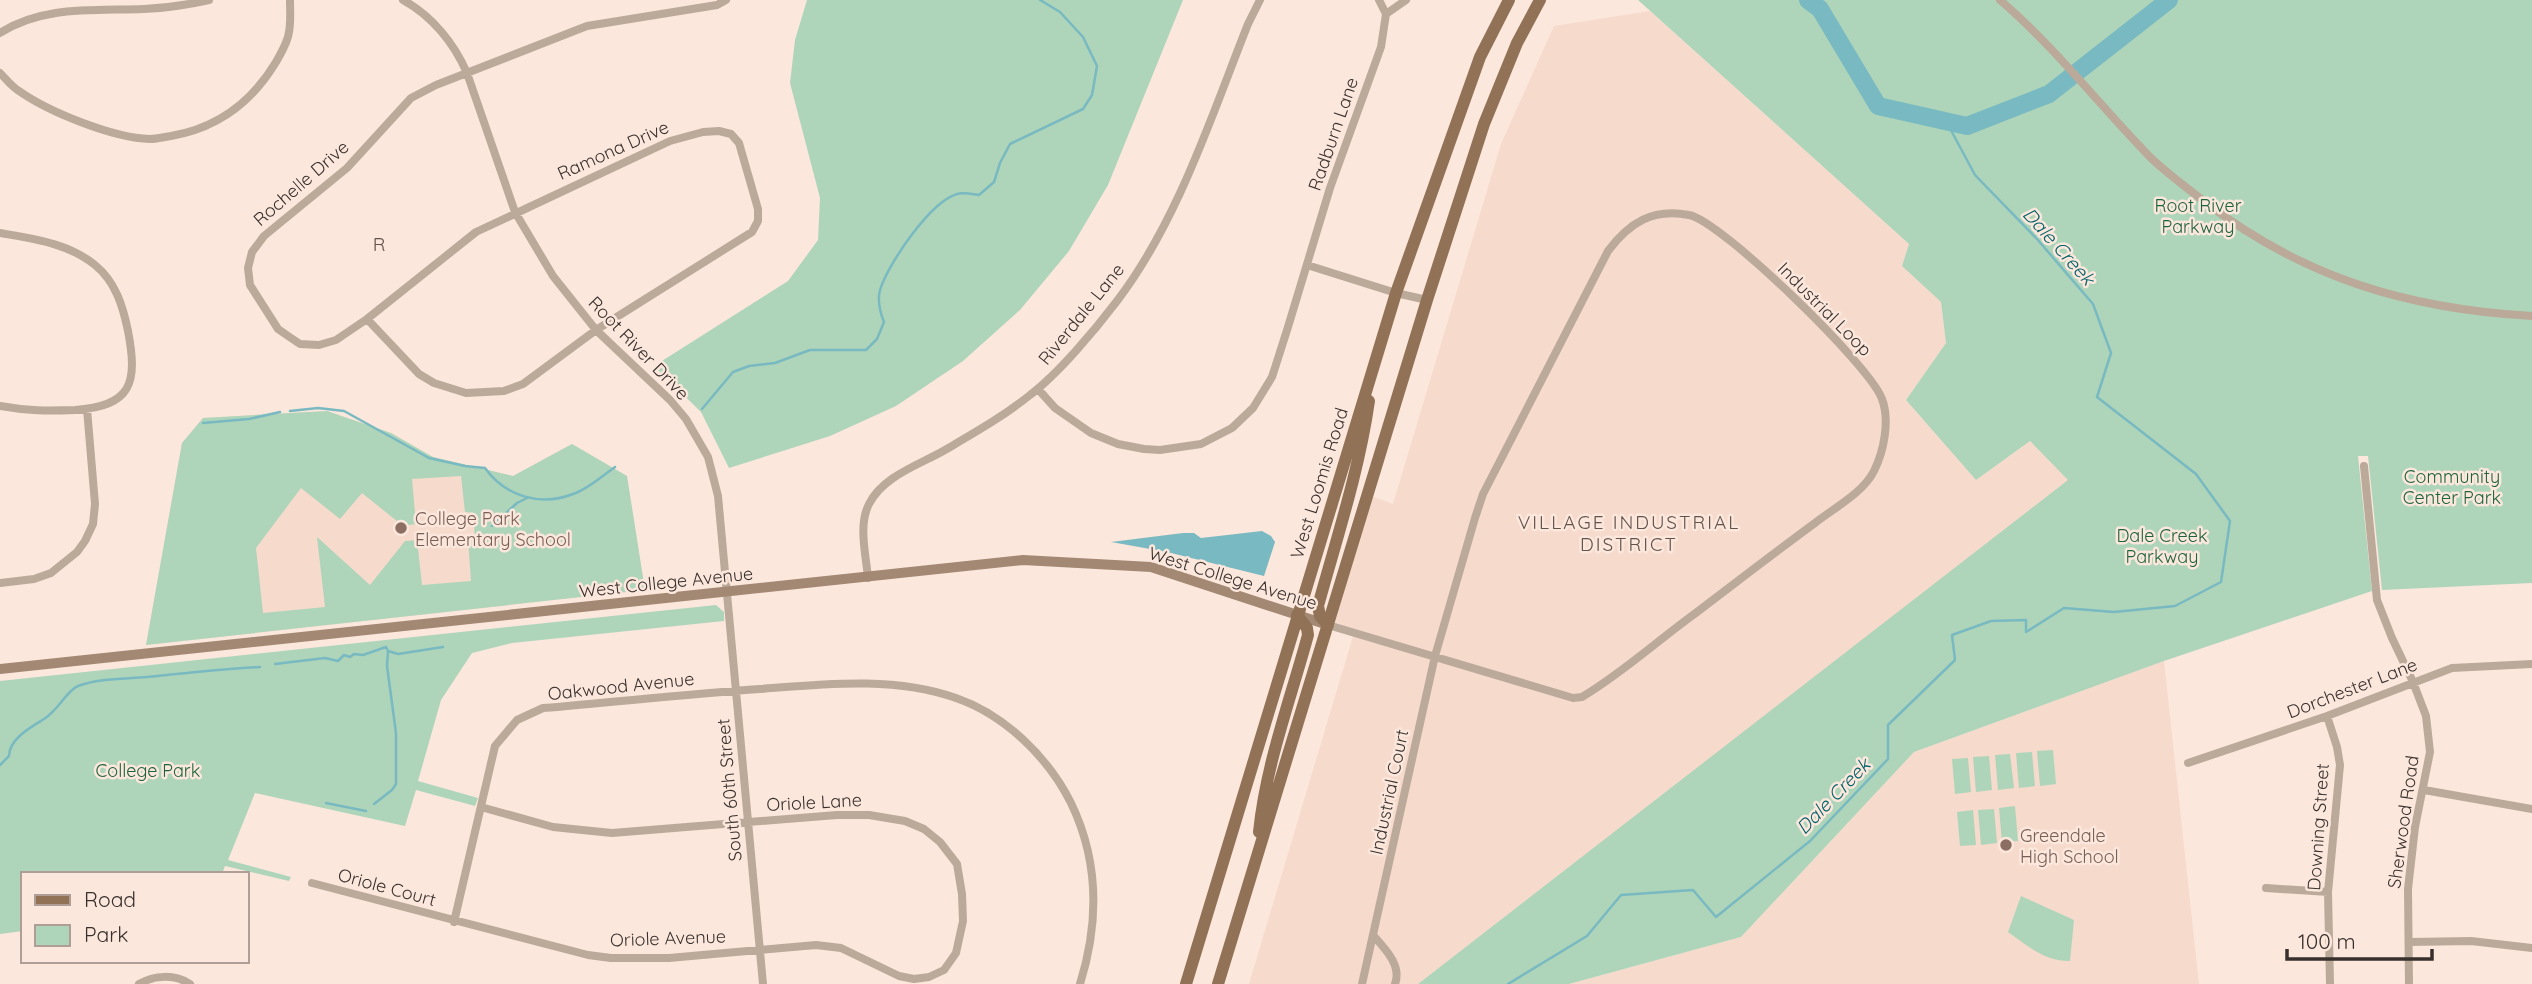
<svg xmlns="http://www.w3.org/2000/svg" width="2532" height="984" font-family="Quicksand,sans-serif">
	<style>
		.built { fill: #f6dacc }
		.green { fill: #aed5ba; fill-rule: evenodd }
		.water { fill: #79b9c1 }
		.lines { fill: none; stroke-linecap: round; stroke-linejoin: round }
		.stream { stroke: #79b9c1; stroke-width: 2.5 }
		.river { stroke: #79b9c1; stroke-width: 18 }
		.street { stroke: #bbaa9a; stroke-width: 8 }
		.secondary { stroke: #a38973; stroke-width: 10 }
		.primary { stroke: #917256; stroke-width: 12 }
		.education-dot { fill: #8d6e63; stroke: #fce7dd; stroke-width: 2.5 }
		.labels { text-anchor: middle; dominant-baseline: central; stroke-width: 5; stroke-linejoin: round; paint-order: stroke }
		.street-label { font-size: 18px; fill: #38302c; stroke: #fce7dd }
		.park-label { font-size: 18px; fill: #1c643c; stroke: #fce7dd }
		.education-label { font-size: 18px; fill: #785e54; stroke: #fce7dd; text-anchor: start }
		.neighbourhood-label { font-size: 19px; letter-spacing: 2px; fill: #64534a; stroke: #fce7dd }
		.water-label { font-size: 19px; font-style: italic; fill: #01626a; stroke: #fce7dd }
	</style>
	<rect width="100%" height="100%" fill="#fce7dd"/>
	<!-- built -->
	<path class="built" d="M1650,11L1909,244L1902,266L1941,302L1946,343L1906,400L1976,480L2030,441L2069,480L1418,984H1249L1354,633L1328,625L1368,495L1393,504L1501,144L1554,26Z
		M327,411L391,433L433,457L513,476L572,444L627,476L645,590L146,645L182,443L203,418Z
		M2164,661L2199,984H1569L1741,937L1914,752Z"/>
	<!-- green -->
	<path class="green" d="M807,0H1183L1108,185L1069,251L1020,310L963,361L896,406L830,436L729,468L701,412L654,366L788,281L818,240L820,198L790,83L795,40Z
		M1638,0H2532V583L2382,590L2368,456H2358L2372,591L2164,661L1914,752L1741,937L1569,984H1418L2068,480L2030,441L1976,480L1906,400L1946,343L1941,302L1902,266L1909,244Z
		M327,411L391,433L433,457L513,476L572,444L627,476L645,590L146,645L182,443L203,418ZM461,476L465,512L473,513L475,538L468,539L471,581L422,585L417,540L405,541L370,585L317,537L325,607L263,613L256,548L301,488L340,519L362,493L403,526L416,524L412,479Z
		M716,605L724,612V621L512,643L472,653L441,700L418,781L478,798L475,806L416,790L405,826L255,793L228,860L291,877L289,881L225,866L222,874H23V931L0,934V681Z
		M2053,750L2056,784L2040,786L2037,751Z
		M2032,752L2035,786L2019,788L2016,753Z
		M2010,754L2014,788L1998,790L1995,755Z
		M1989,756L1992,790L1976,792L1973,757Z
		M1968,758L1971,792L1955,794L1952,759Z
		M2015,806L2018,841L2002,842L1999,808Z
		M1994,809L1997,843L1981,845L1978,810Z
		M1973,810L1976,845L1960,846L1957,812Z
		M2021,896L2074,920L2070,961C2044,961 2028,946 2008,932Z"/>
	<!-- water -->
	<path class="water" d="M1262,531L1271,536L1275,542L1264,576L1167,552L1111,542L1183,533H1194L1201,538Z"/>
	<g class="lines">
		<!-- stream -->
		<path class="stream" d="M702,409L733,372L749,366L775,363L810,350H866L877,339L884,322C880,312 877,301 880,290C888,264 930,202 957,194C963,192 972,194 979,195L994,182L1000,163L1010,144L1083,109L1092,95L1097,66L1083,37L1060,12L1040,0
			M290,411L318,408L344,411L429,458L465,466L485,468C505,496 540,507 573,494C588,489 602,476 615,467
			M203,423L249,419L280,412
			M492,526L517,503L527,498
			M275,664L325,658L338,661L344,655L350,657L354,654L363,655L386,647L388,651L398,654L443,647
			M0,765L9,756C9,739 31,727 44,719C59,710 66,691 78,686C99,678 125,679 147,677C185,673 222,669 260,667
			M326,803L366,811
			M374,804L392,790L396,784V733L387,666L388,651
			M1508,984L1587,936L1621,895L1693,890L1716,917L1810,841L1888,759V725L1955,660L1952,635L1991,621L2026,620V632L2064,608L2114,612L2175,606L2221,582L2230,521L2196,474L2097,397L2111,353L2093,304L2037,239L1975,175L1946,121"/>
		<!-- river -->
		<path class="river" d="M1808,0L1820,9L1878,106L1967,126L2049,94L2169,0"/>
		<!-- street -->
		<path class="street" d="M403,0C432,16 454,43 467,73L515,212L553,276L596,330L670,400L686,419L708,457L718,496L763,984
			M1379,0L1386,14
			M2000,0C2056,48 2100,106 2151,158C2168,174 2187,188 2205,202C2304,278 2408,309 2532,316
			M1386,14L1406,0
			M0,33C43,5 95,11 144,9C166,8 187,5 209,0
			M0,73C6,79 12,87 19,91C49,112 113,138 150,139C156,139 164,137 171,136C218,128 252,102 276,62C281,53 288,42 289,32C291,22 290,10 290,0
			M0,233C34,239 68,243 95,265C116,282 123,307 128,331C138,383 132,406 75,410C48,411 27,411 0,406
			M1307,265L1396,293L1427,300
			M367,319L419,374L434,383L466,393L504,391L523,384L596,330L752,232L758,221V209L739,143L731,134L719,131L703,132L670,141L476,232L367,319L336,340L319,345L300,344L291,338L278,329L250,285L248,268L252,252L264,236L347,168L411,98L436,85L587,26L717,5L726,0
			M1038,389L1055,408L1091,433L1118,444L1144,449L1160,450L1201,444L1232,428L1253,408L1272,377L1288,327L1330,188L1381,47L1386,14
			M2364,466L2377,600L2392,638L2413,682L2426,716L2430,752L2415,827L2408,889L2409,984
			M868,578C866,555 858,525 869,504C883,476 919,465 945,450C974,433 1004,416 1030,395C1058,374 1095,330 1117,301C1178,221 1211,117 1248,24L1260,0
			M0,583L34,579L51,573L77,552L85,541L93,524L95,504L87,409
			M1328,625L1573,698L1582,697C1621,674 1656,642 1693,615C1734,584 1774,553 1815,523C1834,508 1863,493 1874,471C1884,451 1890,420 1882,399C1871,366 1720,220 1689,215C1652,208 1629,223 1608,251L1483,494L1475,518L1435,656L1362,984
			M2327,716L2337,747L2340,765L2328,892L2330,984
			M2188,763L2327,716L2452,668L2532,664
			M2424,790L2532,809
			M312,883L588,955L611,958H669L816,945L841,948L899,976L914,979L929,977L944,970L956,953L963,921L962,894L957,864L940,842L924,829L905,821L869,815H837L612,833L553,827L481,807
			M2266,888L2328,892
			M454,922L495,746L517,720L543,708C616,702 688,694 760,689C824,684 894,676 956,698C1005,715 1048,757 1071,803C1099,861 1099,923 1080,984
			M1373,935C1385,949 1402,965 1395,984
			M2409,942L2471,941L2532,948
			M139,984C154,975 175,974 190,984"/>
		<!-- secondary -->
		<path class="secondary" d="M0,669L1023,560L1151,567L1328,625"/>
		<!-- primary -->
		<path class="primary" d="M1328,625L1320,616L1318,606C1337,537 1359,471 1369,401
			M1259,832C1266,764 1290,701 1308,635L1307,628L1297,615
			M1186,984L1396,293L1480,57L1509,0
			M1218,984L1427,300L1484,124L1517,43L1540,0"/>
	</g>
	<!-- markers -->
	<g class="education-dot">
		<circle cx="401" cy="528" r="7"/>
		<circle cx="2006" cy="845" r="7"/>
	</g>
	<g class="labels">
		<!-- street labels -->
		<g class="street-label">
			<text transform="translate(1333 134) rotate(-71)">Radburn Lane</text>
			<text transform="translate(613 150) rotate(-24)">Ramona Drive</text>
			<text transform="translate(301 183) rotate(-41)">Rochelle Drive</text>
			<text transform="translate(1825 309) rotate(45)">Industrial Loop</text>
			<text transform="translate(1081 314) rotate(-51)">Riverdale Lane</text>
			<text transform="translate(639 348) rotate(46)">Root River Drive</text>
			<text transform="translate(1319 483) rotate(-73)">West Loomis Road</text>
			<text transform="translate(1233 578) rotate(17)">West College Avenue</text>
			<text transform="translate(666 582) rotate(-6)">West College Avenue</text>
			<text transform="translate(621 686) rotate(-6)">Oakwood Avenue</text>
			<text transform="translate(2352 688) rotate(-21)">Dorchester Lane</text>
			<text transform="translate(729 790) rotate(-95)">South 60th Street</text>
			<text transform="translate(1389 792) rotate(-78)">Industrial Court</text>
			<text transform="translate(814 802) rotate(-3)">Oriole Lane</text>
			<text transform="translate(2403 822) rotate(-82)">Sherwood Road</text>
			<text transform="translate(2318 827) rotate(-86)">Downing Street</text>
			<text transform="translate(387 887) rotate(15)">Oriole Court</text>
			<text transform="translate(668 938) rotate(-2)">Oriole Avenue</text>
		</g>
		<!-- park labels -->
		<g class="park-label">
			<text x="2198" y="205">Root River<tspan x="2198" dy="21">Parkway</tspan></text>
			<text x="2452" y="476">Community<tspan x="2452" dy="21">Center Park</tspan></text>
			<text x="2162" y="535">Dale Creek<tspan x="2162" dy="21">Parkway</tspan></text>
			<text x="148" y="770">College Park</text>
		</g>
		<!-- education labels -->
		<g class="education-label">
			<text x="415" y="518">College Park<tspan x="415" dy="21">Elementary School</tspan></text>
			<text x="2020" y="835">Greendale<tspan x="2020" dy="21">High School</tspan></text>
		</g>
		<!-- neighbourhood labels -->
		<g class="neighbourhood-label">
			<text x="380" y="244">R</text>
			<text x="1629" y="522">VILLAGE INDUSTRIAL<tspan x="1629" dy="22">DISTRICT</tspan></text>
		</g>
		<!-- water labels -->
		<g class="water-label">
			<text transform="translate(2059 246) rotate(48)">Dale Creek</text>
			<text transform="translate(1833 796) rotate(-46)">Dale Creek</text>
		</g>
	</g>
	<!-- legend -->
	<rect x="21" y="872" width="228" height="91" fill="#fce7dd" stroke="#ae9e96" stroke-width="2"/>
	<rect x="35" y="895" width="35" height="10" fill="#917256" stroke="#ae9e96" stroke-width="2"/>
	<text x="84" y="907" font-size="21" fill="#38302c">Road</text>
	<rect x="35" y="925" width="35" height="21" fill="#aed5ba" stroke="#ae9e96" stroke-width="2"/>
	<text x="84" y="942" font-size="21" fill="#38302c">Park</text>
	<!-- scale -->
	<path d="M2287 949v10h145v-10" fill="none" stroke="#38302c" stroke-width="3.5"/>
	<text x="2298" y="949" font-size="21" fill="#38302c" stroke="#fce7dd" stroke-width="5" paint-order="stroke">100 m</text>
</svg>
